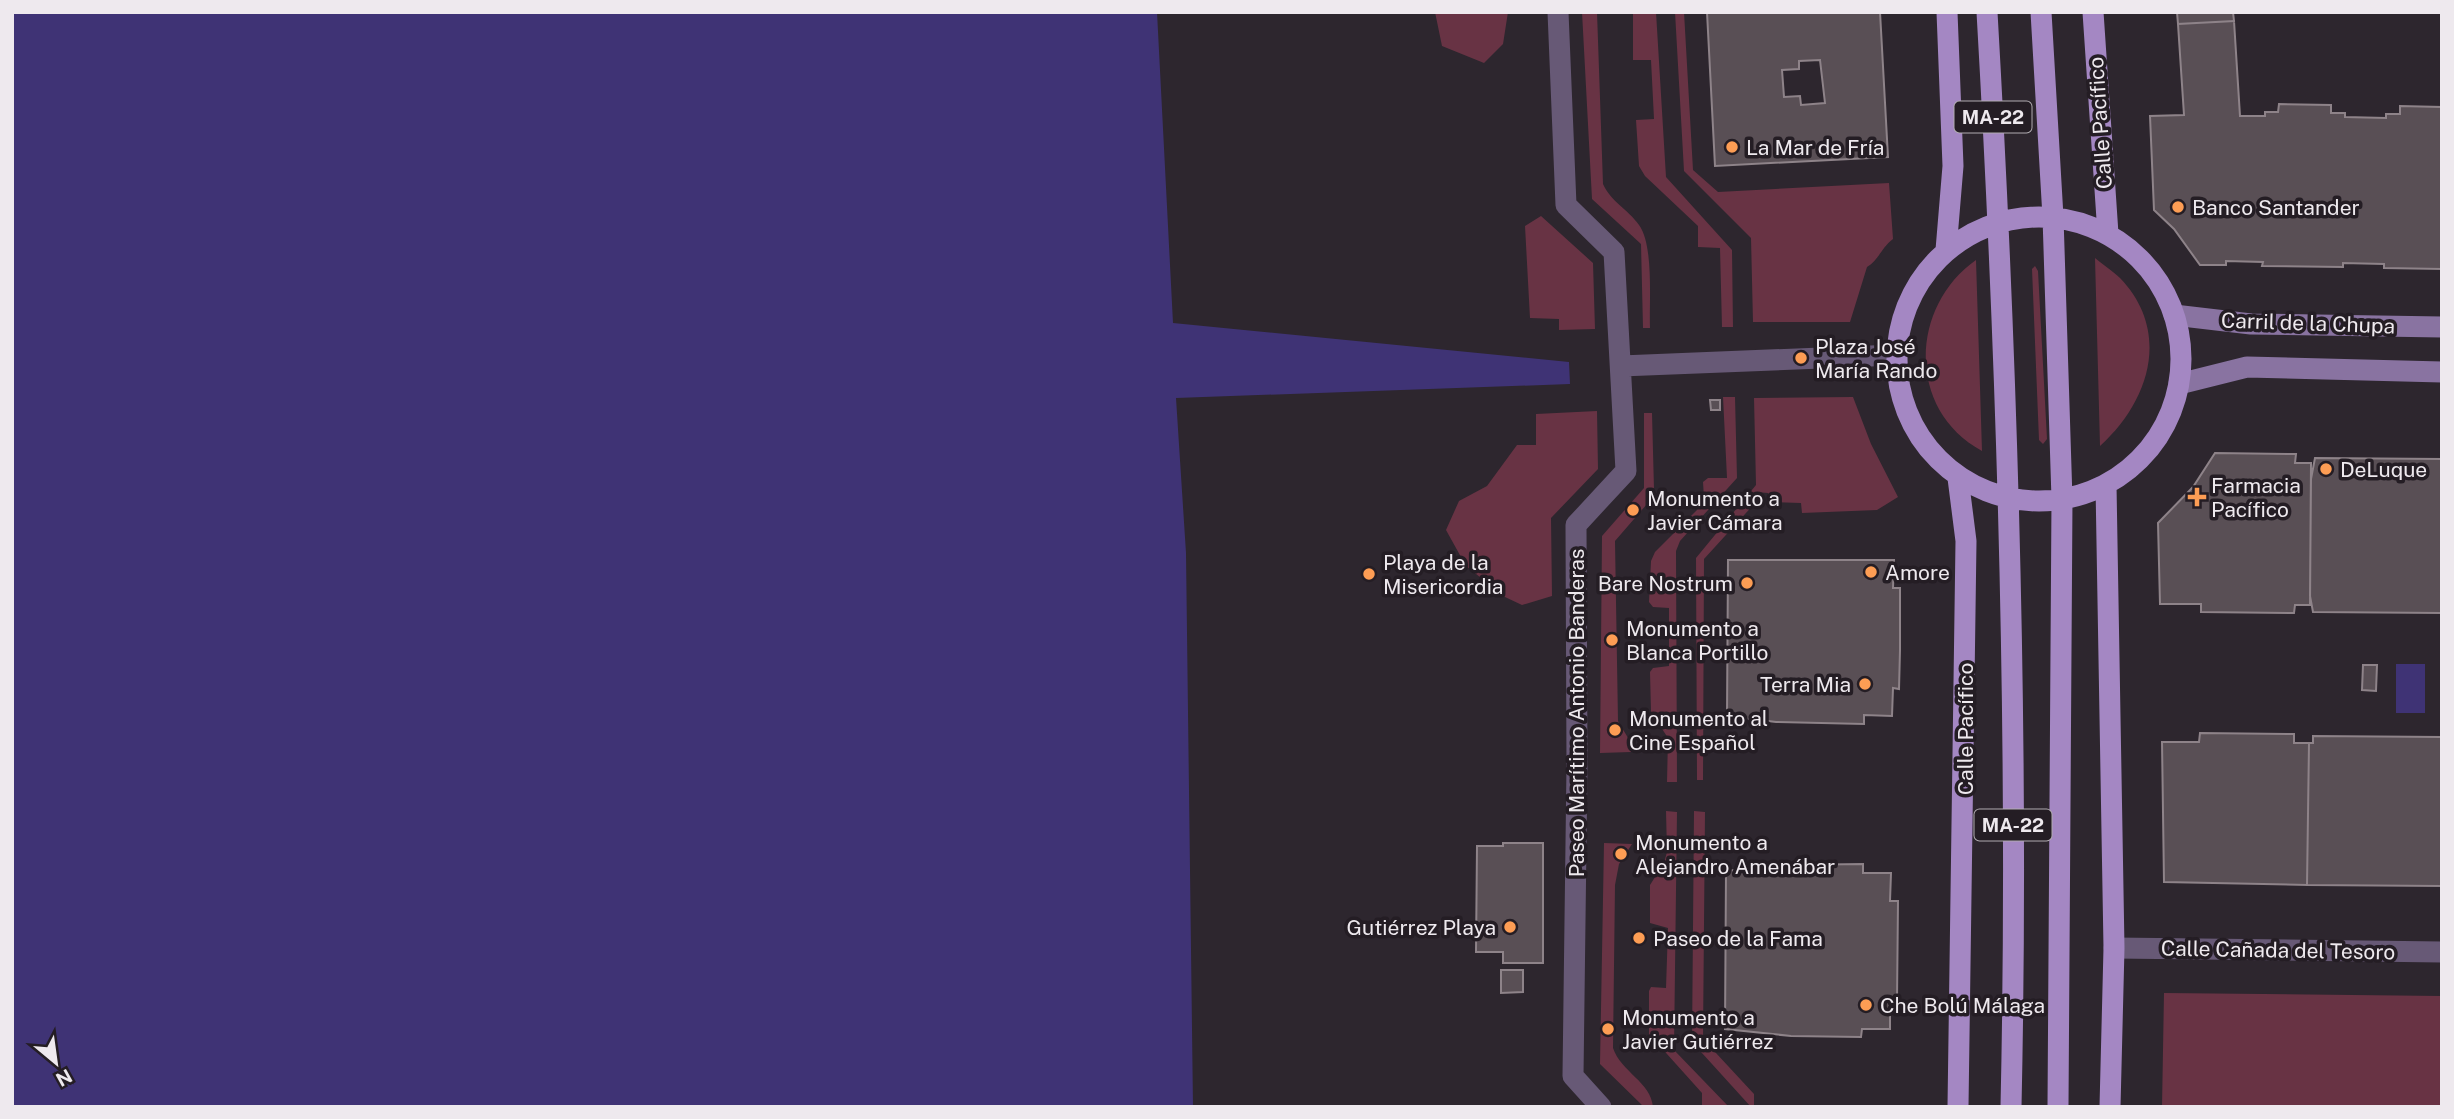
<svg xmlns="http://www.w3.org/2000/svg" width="2454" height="1119" font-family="'Public Sans',sans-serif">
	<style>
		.green { fill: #683344 }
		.water { fill: #3f3375 }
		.building { fill: #594f55; stroke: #8e8389; stroke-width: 2; fill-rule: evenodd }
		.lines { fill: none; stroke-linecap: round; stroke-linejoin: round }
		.street { stroke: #675976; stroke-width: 21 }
		.secondary { stroke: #8973a1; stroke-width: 21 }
		.primary { stroke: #a487c3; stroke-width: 21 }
		.poi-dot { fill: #fd9d54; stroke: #241d24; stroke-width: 2.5 }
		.labels { text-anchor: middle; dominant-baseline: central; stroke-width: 7; stroke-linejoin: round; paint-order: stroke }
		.shield { fill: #241d24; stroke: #b1acb1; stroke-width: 2 }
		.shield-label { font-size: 19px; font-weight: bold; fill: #eee9ee }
		.street-label { font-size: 21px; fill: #eee9ee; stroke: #241d24 }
		.poi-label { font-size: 21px; fill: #eee9ee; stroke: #241d24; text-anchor: start }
	</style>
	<rect width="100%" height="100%" fill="#2d262e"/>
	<!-- green -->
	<path class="green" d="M1435,12H1508L1503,44L1484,63L1442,46Z
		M1582,12H1597L1603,184C1611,202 1628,209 1639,225C1654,245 1649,302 1650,328H1643L1641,244L1592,199Z
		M1633,12H1656L1666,177L1732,250L1733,327H1722L1720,248L1698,247V226L1645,176L1639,166L1636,120L1654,119L1651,60H1633Z
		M1675,12H1684L1693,170L1718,192L1889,183L1893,239C1881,248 1879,260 1867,267L1850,322H1753L1751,238L1684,171Z
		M1541,216L1593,263L1595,329L1559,330V319L1530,318L1525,226Z
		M2095,258C2103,265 2113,271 2120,278C2172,332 2149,402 2100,446Z
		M1976,260L1982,451C1906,410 1910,306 1976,260Z
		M2035,266L2038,271L2047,439L2043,444L2039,440L2032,269Z
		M1723,397H1735L1737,478L1680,541L1676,551L1677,782H1667L1668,738L1651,712L1650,672L1653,668L1669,666V608L1653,607L1649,602L1651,561L1655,552L1699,508L1704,498L1703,482L1708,478H1727Z
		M1853,397L1871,444L1898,497L1877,510L1802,513L1801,503L1768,502V493L1756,492V502L1704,559L1703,780H1697L1696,558L1756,485L1754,398Z
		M1597,411L1598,469L1551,518L1552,596L1522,605L1505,597L1466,566L1446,530L1459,501L1487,486L1517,445H1536V414Z
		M1644,413H1652L1654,489L1647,504L1615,541L1618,721L1634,748L1631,752L1600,753L1602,536L1644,488Z
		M1666,811L1677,812L1674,1050L1729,1107H1702V1093L1649,1034V991L1651,987L1666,988L1668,928L1650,923V885L1664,863L1667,852Z
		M1694,811L1705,812L1703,1039L1754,1094V1107H1751L1692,1042Z
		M1604,843L1632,844L1619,864L1615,885L1613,1048C1621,1072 1651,1082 1653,1107H1644L1600,1064Z
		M2164,993L2442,996V1107H2162Z"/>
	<!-- water -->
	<path class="water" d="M12,12H1157L1173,323L1569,362L1570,384L1176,398L1186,553L1193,1107H12Z
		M2396,664H2425V713H2396Z"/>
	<!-- building -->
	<path class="building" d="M1707,12H1880L1888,157L1715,166ZM1820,60L1825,103L1801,105L1800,96L1784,97L1782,70L1799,69V61Z
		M2177,12H2233L2234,21L2178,24Z
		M2234,21L2240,116H2265V112H2278L2279,104L2331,105V113H2345V117L2386,118V114H2400V106L2442,107V269L2384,268V264L2343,263V267L2262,266L2263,262L2226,261V265H2200L2174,229L2154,210L2150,116L2184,115L2178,24Z
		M1710,400H1720V410H1711Z
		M2215,453L2296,454L2295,463H2311L2310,605H2295L2294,613L2201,612V604H2160L2158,523L2193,487Z
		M2315,458L2442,459L2441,613L2313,612L2310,596L2311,479Z
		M1728,560H1894L1893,588H1900V650L1899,689L1893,688L1892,716L1864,715V724L1776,722L1727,716Z
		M2363,665H2377L2376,691L2362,690Z
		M2200,733L2294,734V743H2309L2307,885L2164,882L2162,742H2199Z
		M2313,736L2442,737V886L2307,885L2309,743H2313Z
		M1503,843H1543V963H1503V952H1476L1477,846H1503Z
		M1863,864V873H1891L1890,901H1898L1897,1001L1890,1002V1029H1862L1861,1037L1791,1036L1725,1029L1726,871L1785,865Z
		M1501,970H1523V992L1501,993Z"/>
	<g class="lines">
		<!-- street -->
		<path class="street" d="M1558,12L1566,205L1614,252L1626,471L1576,525L1577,765L1573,1076L1601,1107
			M1621,366L1895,355
			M2114,948L2442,952"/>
		<!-- secondary -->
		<path class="secondary" d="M2174,315L2251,324L2442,327
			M2179,384L2247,367L2442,372"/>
		<!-- primary -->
		<path class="primary" d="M1987,12C2008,377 2019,742 2011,1107
			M2041,12L2053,217L2062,499L2058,1107
			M2093,12L2108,234
			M1897 359a142 142 0 1 1 284 0a142 142 0 1 1-284 0Z
			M1946,250L1953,166L1947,12
			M1958,478L1966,541L1958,1107
			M2106,485L2114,948L2110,1107"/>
	</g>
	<!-- markers -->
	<g class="poi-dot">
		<circle cx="1732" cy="147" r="7"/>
		<circle cx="2178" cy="207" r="7"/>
		<circle cx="1801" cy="358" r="7"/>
		<circle cx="2326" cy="469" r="7"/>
		<path d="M2193.5 486.5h7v7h7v7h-7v7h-7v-7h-7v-7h7z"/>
		<circle cx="1633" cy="510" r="7"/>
		<circle cx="1871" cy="572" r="7"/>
		<circle cx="1369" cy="574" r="7"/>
		<circle cx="1747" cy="583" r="7"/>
		<circle cx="1612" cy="640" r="7"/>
		<circle cx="1865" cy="684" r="7"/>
		<circle cx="1615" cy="730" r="7"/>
		<circle cx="1621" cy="854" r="7"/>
		<circle cx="1510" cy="927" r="7"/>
		<circle cx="1639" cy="938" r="7"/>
		<circle cx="1866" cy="1005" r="7"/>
		<circle cx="1608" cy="1029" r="7"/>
	</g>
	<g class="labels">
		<!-- shield labels -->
		<g class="shield">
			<rect x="1954.5" y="101.5" width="77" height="31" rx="5"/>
			<rect x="1974.5" y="809.5" width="77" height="31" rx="5"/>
		</g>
		<g class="shield-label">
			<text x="1993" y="117">MA-22</text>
			<text x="2013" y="825">MA-22</text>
		</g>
		<!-- street labels -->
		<g class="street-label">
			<text transform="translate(2100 123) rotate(-94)">Calle Pacífico</text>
			<text transform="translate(2308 323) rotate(2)">Carril de la Chupa</text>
			<text transform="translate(1576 713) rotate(-90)">Paseo Marítimo Antonio Banderas</text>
			<text transform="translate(1965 729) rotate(-90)">Calle Pacífico</text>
			<text transform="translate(2278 950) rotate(1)">Calle Cañada del Tesoro</text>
		</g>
		<!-- poi labels -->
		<g class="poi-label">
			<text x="1746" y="147">La Mar de Fría</text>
			<text x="2192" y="207">Banco Santander</text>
			<text x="1815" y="346">Plaza José<tspan x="1815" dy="24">María Rando</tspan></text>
			<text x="2340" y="469">DeLuque</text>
			<text x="2211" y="485">Farmacia<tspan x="2211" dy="24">Pacífico</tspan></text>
			<text x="1647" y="498">Monumento a<tspan x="1647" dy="24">Javier Cámara</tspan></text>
			<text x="1383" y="562">Playa de la<tspan x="1383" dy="24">Misericordia</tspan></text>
			<text x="1885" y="572">Amore</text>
			<text x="1733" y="583" text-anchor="end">Bare Nostrum</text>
			<text x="1626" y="628">Monumento a<tspan x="1626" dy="24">Blanca Portillo</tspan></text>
			<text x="1851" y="684" text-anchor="end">Terra Mia</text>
			<text x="1629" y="718">Monumento al<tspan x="1629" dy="24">Cine Español</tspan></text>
			<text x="1635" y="842">Monumento a<tspan x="1635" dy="24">Alejandro Amenábar</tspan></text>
			<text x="1496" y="927" text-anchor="end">Gutiérrez Playa</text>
			<text x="1653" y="938">Paseo de la Fama</text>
			<text x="1880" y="1005">Che Bolú Málaga</text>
			<text x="1622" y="1017">Monumento a<tspan x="1622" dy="24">Javier Gutiérrez</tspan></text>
		</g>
	</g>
	<!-- border -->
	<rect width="2454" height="1119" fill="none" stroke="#eee9ee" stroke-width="28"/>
	<!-- north arrow -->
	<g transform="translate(56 1063) rotate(151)" stroke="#241d24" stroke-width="5" paint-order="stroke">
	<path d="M0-5L12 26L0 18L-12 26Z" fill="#eee9ee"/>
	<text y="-10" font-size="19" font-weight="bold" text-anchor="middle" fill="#eee9ee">N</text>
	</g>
</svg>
